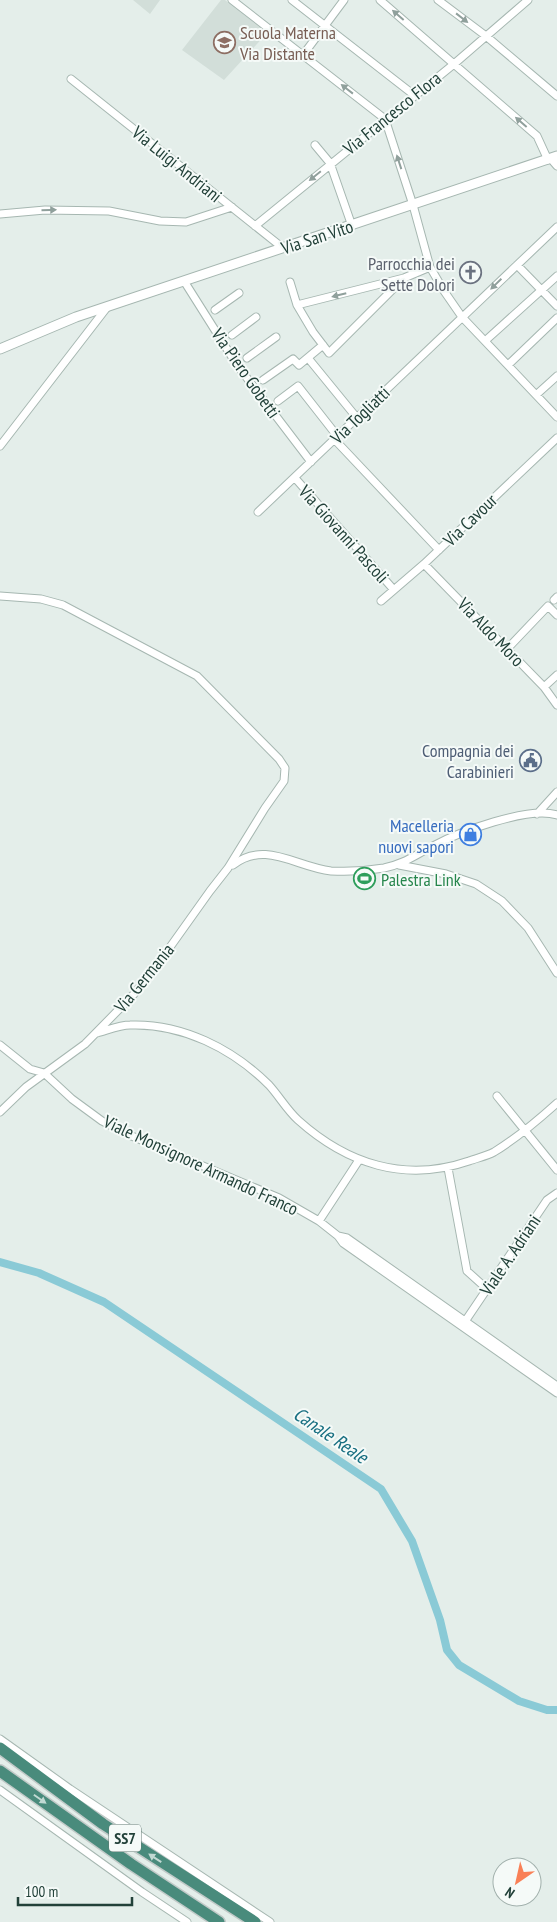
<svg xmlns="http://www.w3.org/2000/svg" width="557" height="1922" font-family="'PT Sans Narrow',sans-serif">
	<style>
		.built { fill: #d2ded9 }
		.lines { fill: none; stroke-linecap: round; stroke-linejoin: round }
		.canal { stroke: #8acad6; stroke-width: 8 }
		.minor-casing { stroke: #a6b7b1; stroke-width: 9 }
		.tertiary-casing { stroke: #a6b7b1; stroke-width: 11 }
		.trunk-casing { stroke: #c1cac8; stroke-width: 14 }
		.minor { stroke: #fff; stroke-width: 7 }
		.tertiary { stroke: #fff; stroke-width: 9 }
		.trunk { stroke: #498b7c; stroke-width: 11 }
		.oneway { fill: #90a09c }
		.oneway2 { fill: #c1d9d3 }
		.labels { text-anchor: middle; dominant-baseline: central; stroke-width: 4; stroke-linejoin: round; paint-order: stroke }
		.shield { fill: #f5faf8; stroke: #617872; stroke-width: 1 }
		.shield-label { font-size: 16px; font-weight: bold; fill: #224139 }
		.education-label { font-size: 18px; fill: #785e54; stroke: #f5faf8; text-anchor: start }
		.street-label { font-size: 18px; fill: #224139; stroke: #f5faf8 }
		.worship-label { font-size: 18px; fill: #5b616d; stroke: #f5faf8; text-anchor: end }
		.service-label { font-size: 18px; fill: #4e5e75; stroke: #f5faf8; text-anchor: end }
		.shop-label { font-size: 18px; fill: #366cbe; stroke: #f5faf8; text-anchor: end }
		.leisure-label { font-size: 18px; fill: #27864d; stroke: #f5faf8; text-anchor: start }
		.water-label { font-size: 19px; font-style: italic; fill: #186f81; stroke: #f5faf8 }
	</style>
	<rect width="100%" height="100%" fill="#e4eeea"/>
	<!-- built -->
	<path class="built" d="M133,0H160L150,14Z
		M221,0H225L267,33L224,80L182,50Z"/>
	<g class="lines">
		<!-- canal -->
		<path class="canal" d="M0,1262L39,1273L104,1302L381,1489L412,1541L440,1620L447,1650L459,1665L519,1701L547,1710H557"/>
		<defs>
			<path id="minor" d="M232,0L385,119L413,205L430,267L444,291L462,317L557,417
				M292,0L414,95
				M380,0L537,136L548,160
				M438,0L486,36L557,96
				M303,55L344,0
				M71,79L283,248
				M315,145L330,163L352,226
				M551,159L557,166
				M0,214L45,210L109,211L160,221L186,222L232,207
				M255,226L454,64L528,0
				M517,265L557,306
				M404,278L329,353L313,332L297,305L404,278L430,267
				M184,281L237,365L311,462
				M290,282L297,305
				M215,310L239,293
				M232,335L256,317
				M485,341L557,276
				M247,358L276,337
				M308,358L357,418
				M508,365L557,318
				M263,380L293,359L299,365L323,345
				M536,395L557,376
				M278,401L298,386L338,437
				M335,440L439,550
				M0,446L108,306
				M295,478L394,590
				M258,512L557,227
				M424,564L544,687L557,705
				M0,596L41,599L63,605L197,676L279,759L285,768L284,781L265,808L228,868L210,891L153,971L134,994L85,1044L26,1087L0,1112
				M554,600L557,597
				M381,601L424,564L557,438
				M507,649L548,606L557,615
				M544,687L557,675
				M537,814L557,792
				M233,865C265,840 296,867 331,871C349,872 366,871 384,868C404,864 415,855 433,846C459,832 528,806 557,815
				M399,865L446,874L476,884L502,901L528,928L557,973
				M97,1033C108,1030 120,1025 130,1025C182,1023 233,1049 269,1085C279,1096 287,1110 298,1120C347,1164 405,1183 469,1161C477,1158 487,1156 494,1152C517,1138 537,1121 557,1103
				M0,1045L30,1069L44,1073L72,1099L102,1121L127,1134L279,1198L319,1221L338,1236L343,1243L557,1393
				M497,1096L557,1170
				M448,1168L467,1271L487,1289
				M319,1221L359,1160
				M338,1236L347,1238L557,1386
				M466,1320L547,1200L557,1193
				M0,1739L70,1789L270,1922
				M0,1790L142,1892L187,1922"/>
			<path id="tertiary" d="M0,349L76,317L557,156"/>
			<path id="trunk" d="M0,1748L103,1824L255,1922
				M0,1771L131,1864L219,1922"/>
		</defs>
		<!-- minor casing -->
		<use href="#minor" class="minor-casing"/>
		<!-- tertiary casing -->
		<use href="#tertiary" class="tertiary-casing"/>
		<!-- trunk casing -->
		<use href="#trunk" class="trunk-casing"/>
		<!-- minor -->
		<use href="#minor" class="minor"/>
		<!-- tertiary -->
		<use href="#tertiary" class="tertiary"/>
		<!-- trunk -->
		<use href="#trunk" class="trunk"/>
	</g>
	<!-- one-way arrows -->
	<defs><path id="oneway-solid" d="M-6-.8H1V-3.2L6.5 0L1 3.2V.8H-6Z" transform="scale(1.25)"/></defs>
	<g class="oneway">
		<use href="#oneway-solid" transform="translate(398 15) rotate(-139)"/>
		<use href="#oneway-solid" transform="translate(462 18) rotate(38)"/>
		<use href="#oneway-solid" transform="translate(347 89) rotate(-142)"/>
		<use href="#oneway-solid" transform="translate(521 122) rotate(-139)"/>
		<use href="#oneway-solid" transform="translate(399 162) rotate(-108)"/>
		<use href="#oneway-solid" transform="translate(315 176) rotate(141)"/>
		<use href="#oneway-solid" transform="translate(49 210) rotate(-1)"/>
		<use href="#oneway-solid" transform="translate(496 284) rotate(136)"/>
		<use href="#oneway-solid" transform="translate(339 295) rotate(166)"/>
	</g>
	<g class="oneway2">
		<use href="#oneway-solid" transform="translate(40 1799) rotate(35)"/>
		<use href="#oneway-solid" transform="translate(155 1858) rotate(-147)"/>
	</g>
	<!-- icons -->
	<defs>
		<symbol id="school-ring" viewBox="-11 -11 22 22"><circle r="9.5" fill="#f5faf8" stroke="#8d6e63" stroke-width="1.5"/><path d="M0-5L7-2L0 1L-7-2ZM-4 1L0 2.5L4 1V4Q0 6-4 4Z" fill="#8d6e63"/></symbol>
		<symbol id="church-ring" viewBox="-11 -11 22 22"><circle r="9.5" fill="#f5faf8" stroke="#6b7280" stroke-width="1.5"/><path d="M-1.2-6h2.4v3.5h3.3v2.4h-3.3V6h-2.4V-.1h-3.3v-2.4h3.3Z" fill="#6b7280"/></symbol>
		<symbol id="civic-ring" viewBox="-11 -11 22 22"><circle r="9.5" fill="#f5faf8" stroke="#5c6f8a" stroke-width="1.5"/><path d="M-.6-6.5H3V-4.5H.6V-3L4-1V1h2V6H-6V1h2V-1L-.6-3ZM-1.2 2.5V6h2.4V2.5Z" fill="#5c6f8a"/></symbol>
		<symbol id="shop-ring" viewBox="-11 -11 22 22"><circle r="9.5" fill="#f5faf8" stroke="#3f7fe0" stroke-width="1.5"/><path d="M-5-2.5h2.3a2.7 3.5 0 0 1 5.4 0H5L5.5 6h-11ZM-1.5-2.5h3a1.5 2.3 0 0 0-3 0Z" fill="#3f7fe0"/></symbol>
		<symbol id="stadium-ring" viewBox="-11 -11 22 22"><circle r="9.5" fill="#f5faf8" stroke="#2e9e5b" stroke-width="1.5"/><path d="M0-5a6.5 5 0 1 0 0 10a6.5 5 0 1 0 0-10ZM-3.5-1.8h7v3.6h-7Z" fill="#2e9e5b"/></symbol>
	</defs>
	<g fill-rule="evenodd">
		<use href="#school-ring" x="212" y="30" width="25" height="25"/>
		<use href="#church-ring" x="458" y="260" width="25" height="25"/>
		<use href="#civic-ring" x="518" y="748" width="25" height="25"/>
		<use href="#shop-ring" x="458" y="822" width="25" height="25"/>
		<use href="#stadium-ring" x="352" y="866" width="25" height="25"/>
	</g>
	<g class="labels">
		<!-- shield labels -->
		<rect class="shield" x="109" y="1824.5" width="32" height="27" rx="4"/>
		<g class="shield-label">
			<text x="125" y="1838">SS7</text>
		</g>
		<!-- education labels -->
		<g class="education-label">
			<text x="240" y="32">Scuola Materna<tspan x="240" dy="21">Via Distante</tspan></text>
		</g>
		<!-- street labels -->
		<g class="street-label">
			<text transform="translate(392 113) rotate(-39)">Via Francesco Flora</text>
			<text transform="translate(177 164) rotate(39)">Via Luigi Andriani</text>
			<text transform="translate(317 237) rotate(-18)">Via San Vito</text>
			<text transform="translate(246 373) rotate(55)">Via Piero Gobetti</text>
			<text transform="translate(360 415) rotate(-44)">Via Togliatti</text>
			<text transform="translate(470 520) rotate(-44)">Via Cavour</text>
			<text transform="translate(344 534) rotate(48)">Via Giovanni Pascoli</text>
			<text transform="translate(491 632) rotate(46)">Via Aldo Moro</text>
			<text transform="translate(144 978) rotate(-51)">Via Germania</text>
			<text transform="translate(201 1165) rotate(25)">Viale Monsignore Armando Franco</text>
			<text transform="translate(510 1255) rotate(-56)">Viale A. Adriani</text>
		</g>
		<!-- worship labels -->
		<g class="worship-label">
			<text x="455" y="263">Parrocchia dei<tspan x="455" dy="21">Sette Dolori</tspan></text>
		</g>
		<!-- service labels -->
		<g class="service-label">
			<text x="514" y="750">Compagnia dei<tspan x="514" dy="21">Carabinieri</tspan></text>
		</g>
		<!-- shop labels -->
		<g class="shop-label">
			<text x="454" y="825">Macelleria<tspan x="454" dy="21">nuovi sapori</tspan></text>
		</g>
		<!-- leisure labels -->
		<g class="leisure-label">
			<text x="381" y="879">Palestra Link</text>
		</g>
		<!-- water labels -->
		<g class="water-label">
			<text transform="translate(331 1435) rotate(34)">Canale Reale</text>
		</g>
	</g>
	<!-- north arrow -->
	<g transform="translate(517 1882) rotate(214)"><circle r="24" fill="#f5faf8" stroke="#a1b0ac"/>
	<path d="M0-4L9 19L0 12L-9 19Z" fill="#f98057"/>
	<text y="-8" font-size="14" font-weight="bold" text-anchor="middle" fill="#224139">N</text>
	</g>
	<!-- scale -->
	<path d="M18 1897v8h114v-8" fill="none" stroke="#224139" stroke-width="2.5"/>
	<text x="25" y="1897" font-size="15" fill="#224139" stroke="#f5faf8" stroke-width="4" paint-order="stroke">100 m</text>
</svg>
